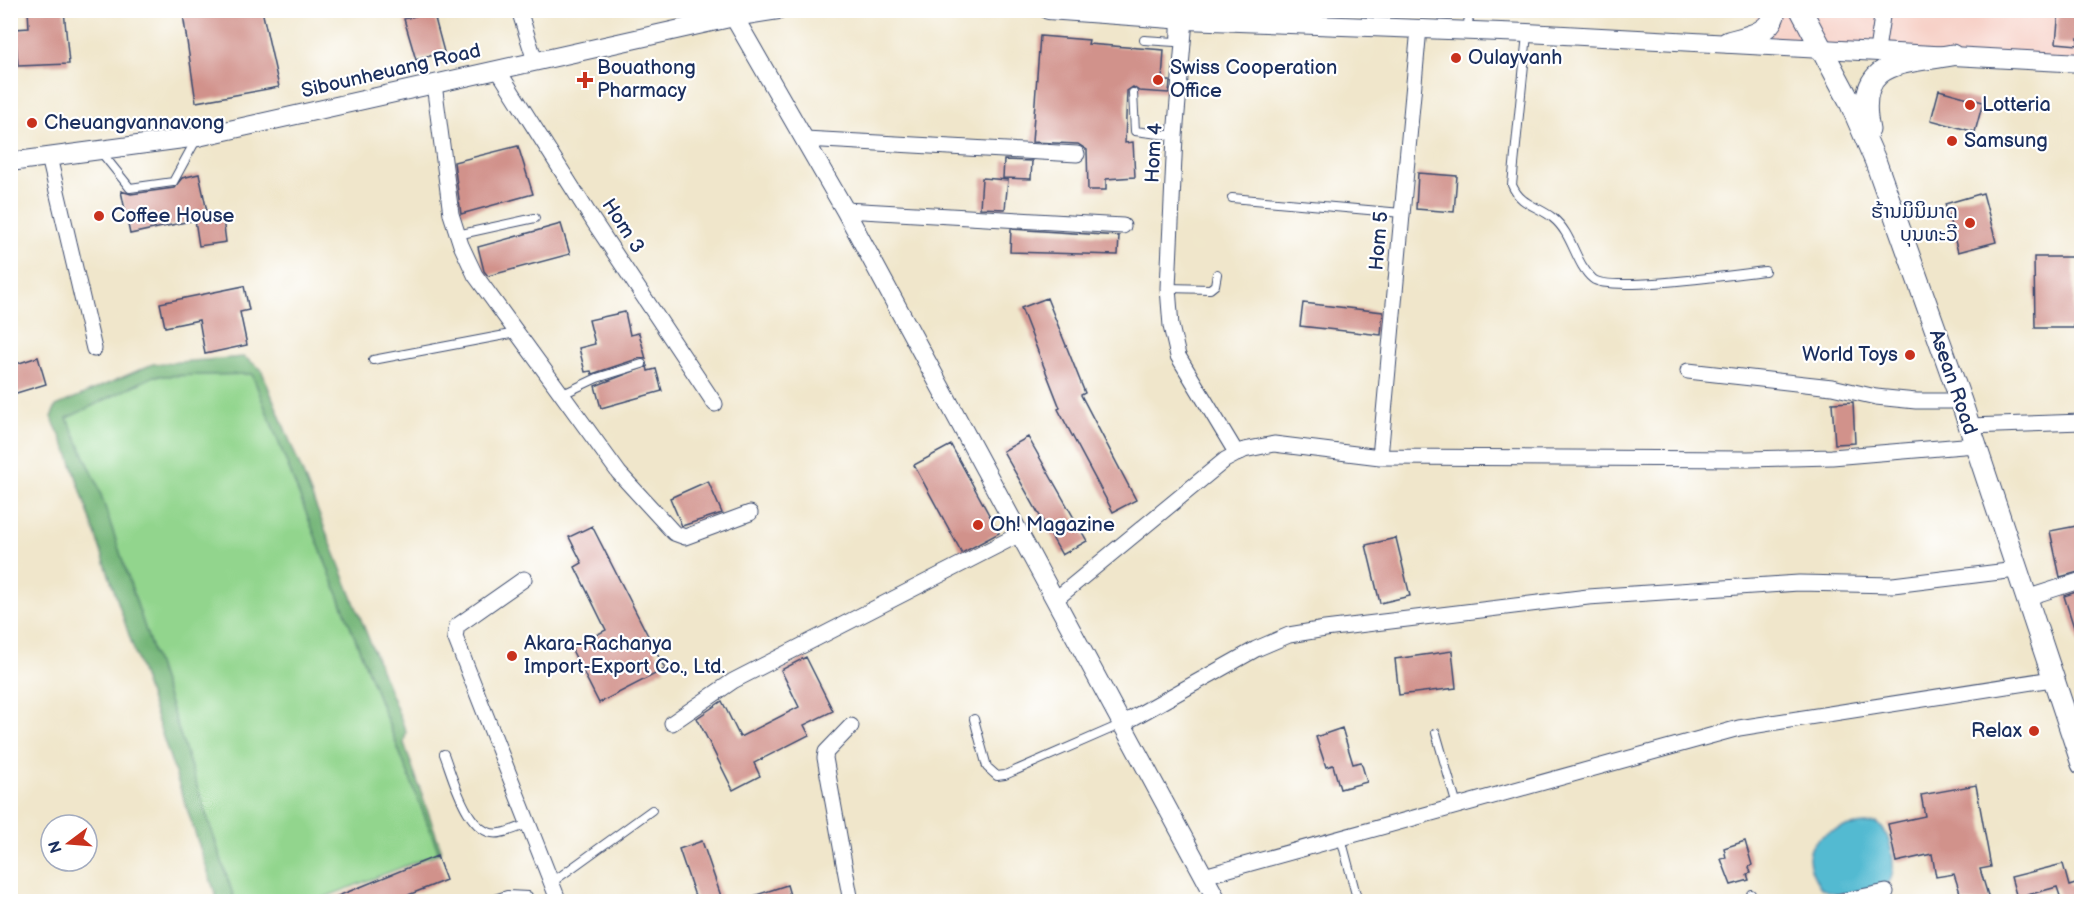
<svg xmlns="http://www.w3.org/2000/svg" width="2092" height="912" font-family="'Balsamiq Sans','Noto Sans Lao',sans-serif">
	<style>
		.built { fill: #f7d1c8 }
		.green { fill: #92d58d; stroke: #568276; stroke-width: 1.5 }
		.forest { fill: #75b678; stroke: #48726b; stroke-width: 1.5 }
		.water { fill: #53bad1; stroke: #377498; stroke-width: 1.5 }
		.building { fill: #d1928b }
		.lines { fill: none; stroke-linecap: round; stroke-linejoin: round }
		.service-casing { stroke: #3b4a6e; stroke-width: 10 }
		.minor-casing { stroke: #3b4a6e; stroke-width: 17 }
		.tertiary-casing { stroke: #3b4a6e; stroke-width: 20 }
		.secondary-casing { stroke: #3b4a6e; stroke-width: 23 }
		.service { stroke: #fff; stroke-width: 8 }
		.minor { stroke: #fff; stroke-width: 15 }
		.tertiary { stroke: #fff; stroke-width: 18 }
		.secondary { stroke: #fff; stroke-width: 21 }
		.poi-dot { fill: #c8321e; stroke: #fff; stroke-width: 2 }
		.labels { text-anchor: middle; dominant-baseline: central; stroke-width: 4.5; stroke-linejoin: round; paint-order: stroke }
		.poi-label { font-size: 20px; fill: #1b2f5e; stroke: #fff; text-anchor: start }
		.street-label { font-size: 20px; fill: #1b2f5e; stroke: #fff }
	</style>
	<rect width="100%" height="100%" fill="#fff"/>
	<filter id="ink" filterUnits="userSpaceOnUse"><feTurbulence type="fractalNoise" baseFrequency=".0167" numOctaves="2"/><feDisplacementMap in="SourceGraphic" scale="12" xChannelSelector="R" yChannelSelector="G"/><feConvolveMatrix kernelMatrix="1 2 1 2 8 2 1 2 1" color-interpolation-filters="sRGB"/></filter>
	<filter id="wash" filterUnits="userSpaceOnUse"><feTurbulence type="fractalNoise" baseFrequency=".008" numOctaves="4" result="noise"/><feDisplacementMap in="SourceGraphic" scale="24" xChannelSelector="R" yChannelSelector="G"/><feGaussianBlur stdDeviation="1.35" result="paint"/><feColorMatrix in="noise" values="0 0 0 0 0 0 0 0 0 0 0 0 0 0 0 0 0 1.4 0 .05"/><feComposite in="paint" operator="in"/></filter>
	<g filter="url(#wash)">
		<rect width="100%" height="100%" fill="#f0e6cb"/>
		<!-- built -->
		<path class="built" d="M1752,11H2081V69L1774,45Z"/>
		<!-- green -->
		<path class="green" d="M252,374L439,853L315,901H235L97,483L67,418L154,376Z"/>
		<!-- forest -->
		<path class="forest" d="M244,357L261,369L406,732L404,743L441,849L439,853L252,374L154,376L67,418L97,483L235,901L218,902L68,452L51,417L56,406L153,364Z"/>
		<!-- water -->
		<path class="water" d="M1876,823C1891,831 1897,867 1890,881C1875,891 1837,899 1821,888C1786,838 1835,825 1876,823Z"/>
		<g id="blocks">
			<!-- building -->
			<path class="building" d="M28,10H64L69,64L18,66L15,29L29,28Z
				M205,10H262L279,87L196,102L183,14Z
				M2059,10H2082V39L2078,38V45L2056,43Z
				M433,11L444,52L416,60L404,19Z
				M1040,36L1089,40L1088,44L1164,50L1162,81H1170L1169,93L1139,91L1133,87L1127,91L1125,143L1133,142L1135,177L1106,179V190H1088L1087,150L1078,144L1032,142Z
				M1939,90L1983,102L1975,132L1931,120Z
				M518,146L533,194L461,214L454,162Z
				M1004,160L1032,161L1031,179L1003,178Z
				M1418,173L1457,176L1454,212L1416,209Z
				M199,174L209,221L223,219L226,242L199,246L195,220L130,234L121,191L131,194L174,188L182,178Z
				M982,178L1008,180L1005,209L980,208Z
				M1983,193L1996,242L1958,252L1945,204Z
				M561,224L570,254L488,276L484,271L478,247Z
				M1011,229L1119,236L1118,255L1010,252Z
				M2034,257H2074V328H2035Z
				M244,286L249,310L240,312L247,345L205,354L199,320L165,327L160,303Z
				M1047,298L1085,393L1081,395L1136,500L1113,512L1058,409L1060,408L1021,308Z
				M1303,303L1383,312L1381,335L1300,326Z
				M625,312L630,335L639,333L646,359L640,358L592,374L591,371L585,372L579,348L595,344L589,320Z
				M38,357L46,384L10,395V366Z
				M647,366L648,371L656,369L662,391L601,408L595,386Z
				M1853,402L1855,443L1835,444L1832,403Z
				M1028,437L1087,541L1062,555L1003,451Z
				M951,445L999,533L962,553L914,465Z
				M708,481L722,513L682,526L670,498Z
				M2082,525V571L2060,577L2050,531Z
				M592,526L665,669L599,703L571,648L606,630L575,567L582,563L569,537Z
				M1396,538L1410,596L1380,603L1366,545Z
				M2082,590V642L2079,643L2064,596Z
				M1452,651L1456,688L1399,695L1395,659Z
				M806,657L833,711L804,725L809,735L754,763L760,776L733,790L697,718L722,701L740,737L799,707L781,670Z
				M1342,728L1353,764L1361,762L1367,782L1340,789L1333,765L1326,767L1316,737Z
				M1976,785L1991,867L1980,869L1990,902H1963L1954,874L1936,877L1932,854L1896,862L1888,824L1925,816L1921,795Z
				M702,841L723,902H697L679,849Z
				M1745,841L1752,865L1749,867L1751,873L1747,874L1749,880L1731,885L1721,859L1726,858L1724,848Z
				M437,856L446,880L391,902H323Z
				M2063,864L2069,886L2082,882V896L2072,899V902H2062L2057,887L2017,898L2011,877Z
				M787,885L792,902H744V899Z"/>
		</g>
	</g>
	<g filter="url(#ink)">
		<use href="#blocks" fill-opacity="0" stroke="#3b4a6e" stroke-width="1.5"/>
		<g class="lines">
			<defs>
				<path id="service" d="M1467,30L1470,10
					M1527,34L1512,185C1521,206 1537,205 1553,218C1573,234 1575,264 1593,279C1610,293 1737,274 1765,271
					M1144,40L1175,42L1176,19
					M1133,93L1135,131L1175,136
					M101,152L130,188L173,182L197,138
					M1232,198L1402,213
					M457,235L535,218
					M1168,288L1210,289L1215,285L1217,274
					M373,360L516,333
					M563,394L597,378L642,364
					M974,719L987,767L997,776L1005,775L1122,724
					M1436,733L1457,806
					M444,754C453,777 468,839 500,833C509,832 519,827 528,824
					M1341,838L1358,902
					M551,883L652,810
					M1751,894L1752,902
					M485,902L507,895L528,896L530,902"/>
				<path id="minor" d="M519,10L535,61
					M1185,20L1175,136L1168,288L1171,326L1178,356L1237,454
					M1877,50L1883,10
					M498,70L594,222L715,404
					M434,84L451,214L461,245L475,275L619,473L674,533L685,537L750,513
					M805,139L1077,154
					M49,157L94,349
					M845,210L1123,226
					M1688,371L1832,387L1876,397L1916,401H1961
					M1969,426L2082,422
					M1380,457L1419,28
					M524,579L457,626L455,637L559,902
					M2026,598L2082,580
					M1056,599L1225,460L1244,450L1274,444L1380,457L1748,459L1832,457L1975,445
					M672,723L733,681L1020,534
					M1122,724L1256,649L1289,635L1325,629L1588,597L1799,583L1893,585L2016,570
					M851,726L826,752L825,758L851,902
					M1204,876L1739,728L2052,679
					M1836,902L1886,892"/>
				<path id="tertiary" d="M1048,10L1185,20L1527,33L2082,63
					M734,17L845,210L1218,902
					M10,162L198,137L734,17L778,10"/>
				<path id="secondary" d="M1801,10L1849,100L1875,160L1961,401L2082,764
					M1728,42C1746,37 1773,33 1775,10
					M1869,130C1854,58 1903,64 1952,55"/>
			</defs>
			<!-- service casing -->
			<use href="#service" class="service-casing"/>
			<!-- minor casing -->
			<use href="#minor" class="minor-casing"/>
			<!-- tertiary casing -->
			<use href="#tertiary" class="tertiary-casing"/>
			<!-- secondary casing -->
			<use href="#secondary" class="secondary-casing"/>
			<!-- service -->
			<use href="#service" class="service"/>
			<!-- minor -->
			<use href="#minor" class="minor"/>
			<!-- tertiary -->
			<use href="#tertiary" class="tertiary"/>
			<!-- secondary -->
			<use href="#secondary" class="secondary"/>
		</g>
	</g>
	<!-- markers -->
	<g class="poi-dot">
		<circle cx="1456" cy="58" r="6"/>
		<path d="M582 71h6v6h6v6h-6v6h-6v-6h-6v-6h6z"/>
		<circle cx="1158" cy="80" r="6"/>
		<circle cx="1970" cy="105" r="6"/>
		<circle cx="32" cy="123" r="6"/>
		<circle cx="1952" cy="141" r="6"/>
		<circle cx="99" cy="216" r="6"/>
		<circle cx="1970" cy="223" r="6"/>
		<circle cx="1910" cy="355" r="6"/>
		<circle cx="978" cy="525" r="6"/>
		<circle cx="512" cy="656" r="6"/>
		<circle cx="2034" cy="731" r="6"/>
	</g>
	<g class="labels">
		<!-- poi labels -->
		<g class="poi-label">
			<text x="1468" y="58">Oulayvanh</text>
			<text x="597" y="68">Bouathong<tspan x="597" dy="23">Pharmacy</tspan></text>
			<text x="1170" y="68">Swiss Cooperation<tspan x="1170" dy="23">Office</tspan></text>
			<text x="1982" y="105">Lotteria</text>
			<text x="44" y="123">Cheuangvannavong</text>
			<text x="1964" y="141">Samsung</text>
			<text x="1958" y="212" text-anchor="end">ຮ້ານມິນິມາດ<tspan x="1958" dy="23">ບຸນທະວີ</tspan></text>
			<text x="111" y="216">Coffee House</text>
			<text x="1898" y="355" text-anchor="end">World Toys</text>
			<text x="990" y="525">Oh! Magazine</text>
			<text x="524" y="644">Akara-Rachanya<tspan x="524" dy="23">Import-Export Co., Ltd.</tspan></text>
			<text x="2022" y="731" text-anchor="end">Relax</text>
		</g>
		<!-- street labels -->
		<g class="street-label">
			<text transform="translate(391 71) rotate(-13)">Sibounheuang Road</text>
			<text transform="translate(1154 153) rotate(-87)">Hom 4</text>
			<text transform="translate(623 226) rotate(57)">Hom 3</text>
			<text transform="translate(1379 241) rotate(-85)">Hom 5</text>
			<text transform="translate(1953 382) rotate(71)">Asean Road</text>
		</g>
	</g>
	<!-- margin -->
	<rect width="2092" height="912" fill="none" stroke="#fff" stroke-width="36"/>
	<!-- north arrow -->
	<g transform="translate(69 843) rotate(254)"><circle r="28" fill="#ffffff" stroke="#a4acbf" stroke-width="1.5"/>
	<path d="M0-4.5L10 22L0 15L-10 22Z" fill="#c8321e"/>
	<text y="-9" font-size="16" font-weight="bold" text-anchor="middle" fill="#1b2f5e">N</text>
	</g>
</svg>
